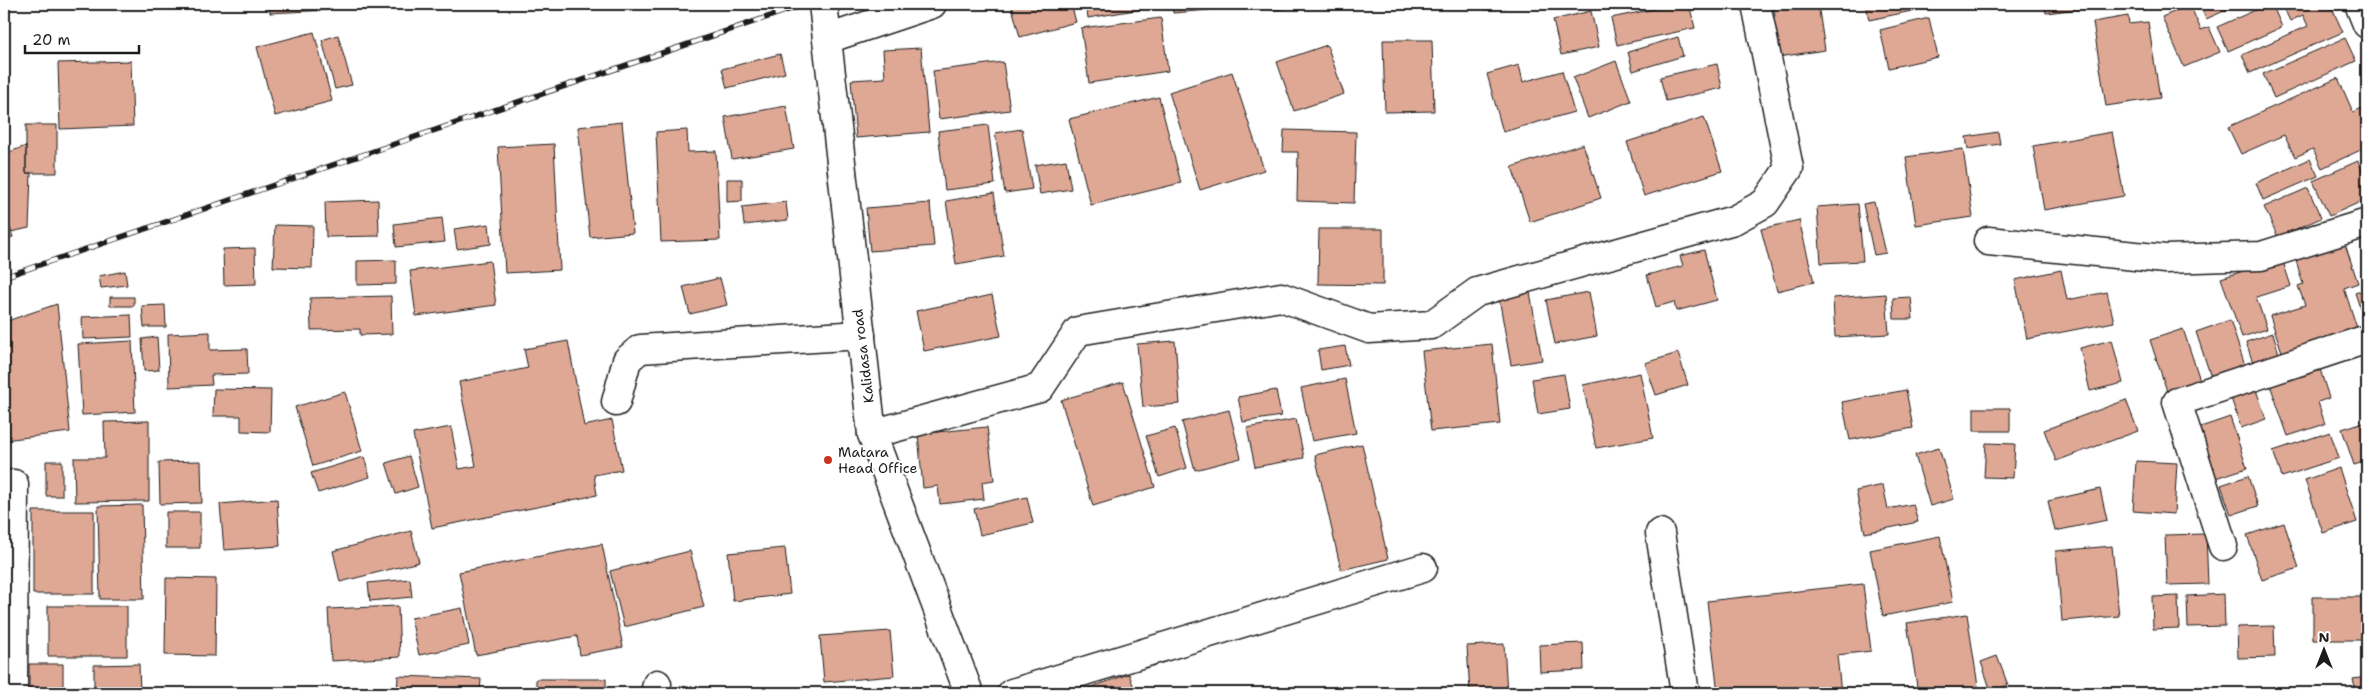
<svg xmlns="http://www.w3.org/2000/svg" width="2371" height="697" font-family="'Shantell Sans',sans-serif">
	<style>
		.building { fill: #dfa895; stroke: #1c1c1c }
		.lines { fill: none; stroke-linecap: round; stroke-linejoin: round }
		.minor-casing { stroke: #1c1c1c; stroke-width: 31 }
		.tertiary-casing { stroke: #1c1c1c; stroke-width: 31 }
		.minor { stroke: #fff; stroke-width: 28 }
		.tertiary { stroke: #fff; stroke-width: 28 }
		.rail-casing { stroke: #1c1c1c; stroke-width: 5.5 }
		.rail { stroke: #fff; stroke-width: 4; stroke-dasharray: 11; stroke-linecap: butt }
		.poi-dot { fill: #c8321e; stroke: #fff; stroke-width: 2 }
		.labels { text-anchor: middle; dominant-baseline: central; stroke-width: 4; stroke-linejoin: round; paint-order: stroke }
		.street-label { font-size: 14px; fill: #1c1c1c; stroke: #fff }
		.poi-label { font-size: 14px; fill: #1c1c1c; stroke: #fff; text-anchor: start }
	</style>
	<rect width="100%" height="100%" fill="#fff"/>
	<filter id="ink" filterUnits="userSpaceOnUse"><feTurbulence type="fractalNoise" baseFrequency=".02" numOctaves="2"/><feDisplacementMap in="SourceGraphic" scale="10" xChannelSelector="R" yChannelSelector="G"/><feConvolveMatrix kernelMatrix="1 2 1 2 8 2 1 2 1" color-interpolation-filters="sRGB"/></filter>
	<g filter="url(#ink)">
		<!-- building -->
		<path class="building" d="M269,4H328V10L270,13Z
			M1011,4H1071L1076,22L1020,37Z
			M1086,4H1146L1147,8L1088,18Z
			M1173,4H1209V10L1173,13Z
			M1272,4H1326L1272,10Z
			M1485,4H1505L1506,7L1485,10Z
			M1678,4H1689L1695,28L1617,45L1611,18Z
			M1773,4H1818L1825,50L1771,58L1765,18L1775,16Z
			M1866,4H1920L1921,9L1869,20Z
			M2044,4H2093L2094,7L2046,13Z
			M2199,4H2240L2206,19Z
			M2269,4H2272L2282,27L2228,51L2217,27Z
			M2282,4H2330L2343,32L2250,73L2242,55L2308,26L2303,15L2290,21Z
			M2190,5L2201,30L2209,27L2220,52L2184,67L2162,17Z
			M1591,11L1599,47L1561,55L1553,20Z
			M2128,16L2129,24L2148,22L2160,98L2106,106L2093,22Z
			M1161,18L1168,71L1089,83L1081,28Z
			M1929,18L1938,57L1889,68L1880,30Z
			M314,32L332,101L275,116L257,47Z
			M338,35L352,85L335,89L322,40Z
			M1678,37L1683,56L1633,71L1628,52Z
			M2345,38L2356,61L2274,98L2263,74Z
			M1383,40H1432L1434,111L1385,112Z
			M1327,45L1344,94L1294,111L1277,62Z
			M921,48L929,132L856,138L851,80L885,78L883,50Z
			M780,54L785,73L727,88L722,69Z
			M131,61L133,126L60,129L58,63Z
			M1616,61L1631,101L1588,118L1573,78Z
			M1003,62L1010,110L939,119L933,71Z
			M1717,64L1722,88L1666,101L1660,77Z
			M1519,65L1523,82L1562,71L1574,112L1503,132L1487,74Z
			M1232,72L1264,170L1200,190L1169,92Z
			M2338,78L2353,112L2367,106V147L2322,168L2313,149L2295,157L2284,135L2241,154L2228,127Z
			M1159,97L1181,183L1091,205L1069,119Z
			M786,106L794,149L732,159L725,117Z
			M1704,117L1722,171L1644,196L1627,142Z
			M622,122L633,233L590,237L578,127Z
			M26,125H57V173H26Z
			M988,125L995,184L945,190L938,131Z
			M1022,129L1032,189L1005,193L995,133Z
			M687,130L688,152L716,151L720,240L661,242L656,132Z
			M1284,130L1356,132L1354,203L1297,201L1298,152H1283Z
			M1998,132L2000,144L1968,149L1966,137Z
			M2112,132L2124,196L2044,210L2033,146Z
			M554,144L560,270L505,273L498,147Z
			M1583,144L1601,198L1530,222L1512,167Z
			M26,146V173H31L29,228L11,232L4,210V154Z
			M1963,149L1973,217L1916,225L1906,157Z
			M2310,159L2318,176L2263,200L2256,183Z
			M1066,160L1071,189L1040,194L1035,165Z
			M2358,161L2367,181V199L2329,216L2313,181Z
			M727,179H742V201L727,202Z
			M2308,188L2321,218L2278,237L2264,207Z
			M994,193L1004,256L956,264L946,201Z
			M378,200L379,236L326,237L325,202Z
			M786,202L788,220L744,225L742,207Z
			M1874,202L1886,253L1874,255L1863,204Z
			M930,203L934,246L870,251L866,208Z
			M1858,204L1863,261L1821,263L1817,207Z
			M4,210L13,237L4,240Z
			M442,218L445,242L396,247L394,224Z
			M1799,220L1814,282L1777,291L1761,229Z
			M489,224L491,244L457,249L454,229Z
			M275,225L313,226L312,268L273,267Z
			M1319,229H1383V285L1318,284Z
			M2344,241L2358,283L2344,288L2358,331L2283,355L2270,316L2305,305L2298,286L2303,284L2295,257Z
			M255,248L256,284L224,285L223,249Z
			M1704,250L1717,300L1676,311L1674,302L1656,307L1647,275L1683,266L1680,256Z
			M2282,259L2291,286L2256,297L2267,329L2242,337L2221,278Z
			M396,260V284L357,285V261Z
			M490,261L496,305L416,316L410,271Z
			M2061,270L2067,300L2107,292L2114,322L2027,339L2015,280Z
			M125,271L127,285L101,288L99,276Z
			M720,278L727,305L690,314L683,287Z
			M2367,289V328L2355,293Z
			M1530,292L1542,360L1511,365L1499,298Z
			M1589,292L1597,336L1555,344L1546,300Z
			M1886,294L1889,334L1835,337L1833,298Z
			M992,295L1001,336L924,351L916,311Z
			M391,296L392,334L360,335V329L311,330L310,298Z
			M110,297H134V306H110Z
			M1911,297L1913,319H1894L1893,298Z
			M57,304L70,432L4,440V322Z
			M165,305L166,327H144L142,306Z
			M131,315L132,337L83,339L82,317Z
			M2230,320L2245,366L2211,377L2196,332Z
			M2183,329L2200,380L2167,391L2150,340Z
			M210,332V350L247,349L248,374L211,375L212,385L169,387L168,334Z
			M2273,333L2279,354L2253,363L2246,342Z
			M157,337L159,370L144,371L142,339Z
			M2112,340L2123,383L2090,391L2080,348Z
			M132,341L135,412L82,415L78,344Z
			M568,341L584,426L612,420L622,470L594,475L597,495L432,528L413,434L451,427L459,469L476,466L459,382L528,368L524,349Z
			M1175,341L1180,404L1143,407L1137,344Z
			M1492,344L1500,424L1431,431L1422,351Z
			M1345,346L1349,365L1321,370L1318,350Z
			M1678,353L1688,385L1656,395L1645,363Z
			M2319,366L2329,398L2318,402L2325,424L2288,436L2269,382Z
			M1640,373L1653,438L1596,448L1583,385Z
			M1564,374L1570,409L1538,414L1532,379Z
			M1345,379L1356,433L1312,441L1301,388Z
			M1123,382L1155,487L1093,506L1061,400Z
			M2255,387L2266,419L2241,428L2230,395Z
			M214,389L271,390L270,432L241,431V416H213Z
			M1276,390L1281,416L1243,422L1238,397Z
			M1906,390L1913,428L1850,440L1842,402Z
			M345,392L362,451L313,466L295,407Z
			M2126,400L2138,431L2056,461L2044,430Z
			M1974,408H2010V431H1974Z
			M1229,410L1241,458L1195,470L1182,422Z
			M2230,417L2247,468L2209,480L2192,430Z
			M1296,419L1304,458L1255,467L1247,428Z
			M149,421V501L75,502L74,458H105L104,422Z
			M2367,421V461L2354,465L2342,429Z
			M987,427L994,480L982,482L984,499L940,504L938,486L923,488L918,434Z
			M1175,428L1187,468L1159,477L1146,436Z
			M2330,432L2339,458L2282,477L2273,451Z
			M1986,443L2015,444L2013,478L1984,477Z
			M1362,444L1388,559L1341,570L1315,455Z
			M1939,448L1954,499L1930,506L1915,455Z
			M409,456L418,487L396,494L386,463Z
			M364,457L370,477L318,493L311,473Z
			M46,461H62V496H46Z
			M201,461L202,503L160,504L159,462Z
			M2136,461L2177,463L2174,514L2133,511Z
			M2339,468L2357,522L2323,533L2305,480Z
			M2248,476L2258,506L2231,515L2221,485Z
			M1883,485L1888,509L1913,504L1918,522L1865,533L1856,491Z
			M2100,489L2107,520L2055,531L2048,501Z
			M1027,497L1033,523L980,535L974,509Z
			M277,499L280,546L224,550L220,504Z
			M142,505L144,599H100L98,506Z
			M33,511H94V594H33Z
			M166,512H200V548H166Z
			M2284,523L2299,568L2262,580L2247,535Z
			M411,531L419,562L340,582L333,551Z
			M2206,534L2208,584L2167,585L2165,535Z
			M1940,536L1953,602L1883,616L1870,550Z
			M602,544L623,647L580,655L577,636L476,655L459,572Z
			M2112,546L2119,616L2062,621L2056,551Z
			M785,548L790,594L733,601L728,553Z
			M690,551L704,607L624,627L610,571Z
			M2367,567V588L2363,587L2364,568Z
			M166,578L216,579L215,656L165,655Z
			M410,579L412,597L370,601L368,583Z
			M1863,584L1871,651L1837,655L1841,693H1718L1707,601Z
			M2224,594L2225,626L2188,627L2187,596Z
			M2178,596L2179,628L2153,629L2152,597Z
			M2313,597H2367V640H2313Z
			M48,606H127V656H48Z
			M398,606L400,657L331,661L328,609Z
			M462,608L469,645L419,655L411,618Z
			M1967,614L1979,693H1918L1907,623Z
			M2274,626L2275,657L2238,658L2237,627Z
			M890,631L894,676L824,682L820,636Z
			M1583,643L1584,670L1540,672L1539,645Z
			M1504,644L1507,693H1470L1467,646Z
			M1997,656L2008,685L1991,691L1981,662Z
			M29,664H63V693H29Z
			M139,664L140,693H71L70,690L94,689V665Z
			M1129,674L1136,693H1074Z
			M398,676L481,679L480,693H397Z
			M2367,677V693H2356L2353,679Z
			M536,679H606V693H536Z"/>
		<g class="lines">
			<defs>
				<path id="minor" d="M827,39L932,4
					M1988,241L2165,259L2261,256L2367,223
					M616,402L627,360L640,349L861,335
					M872,434L1040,388L1078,331L1281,297L1369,329L1431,325L1477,292L1734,220L1765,203L1789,168L1756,4
					M4,485L14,484L13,693
					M1660,533L1685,693
					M2223,546L2177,402L2367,339
					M655,693L657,684
					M1012,693L1423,568"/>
				<path id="tertiary" d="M823,4L872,434L969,693
					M2359,4L2367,24"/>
			</defs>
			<!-- minor casing -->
			<use href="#minor" class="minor-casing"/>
			<!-- tertiary casing -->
			<use href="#tertiary" class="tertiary-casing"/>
			<!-- minor -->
			<use href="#minor" class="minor"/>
			<!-- tertiary -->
			<use href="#tertiary" class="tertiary"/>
			<defs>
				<path id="rail" d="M4,277L806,4"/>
			</defs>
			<!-- rail casing -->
			<use href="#rail" class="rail-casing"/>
			<!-- rail -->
			<use href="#rail" class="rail"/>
		</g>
	</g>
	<!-- markers -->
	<circle class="poi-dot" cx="828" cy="460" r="5"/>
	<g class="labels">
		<!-- street labels -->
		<g class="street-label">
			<text transform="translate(863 356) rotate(-97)">Kalidasa road</text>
		</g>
		<!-- poi labels -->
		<g class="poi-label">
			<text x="838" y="452">Matara<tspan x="838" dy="16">Head Office</tspan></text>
		</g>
	</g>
	<!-- margin -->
	<rect width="2371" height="697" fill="none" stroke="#fff" stroke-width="20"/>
	<rect x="10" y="10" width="2351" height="677" fill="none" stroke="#1c1c1c" stroke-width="2" filter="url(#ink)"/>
	<!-- north arrow -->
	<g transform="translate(2324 650)" stroke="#ffffff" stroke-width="4" paint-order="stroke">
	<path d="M0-4L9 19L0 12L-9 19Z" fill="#1c1c1c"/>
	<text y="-8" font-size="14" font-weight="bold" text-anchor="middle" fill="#1c1c1c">N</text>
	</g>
	<!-- scale -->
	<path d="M25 45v8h114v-8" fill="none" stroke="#1c1c1c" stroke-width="2.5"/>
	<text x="32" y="45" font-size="15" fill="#1c1c1c" stroke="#ffffff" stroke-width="4" paint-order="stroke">20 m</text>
</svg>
